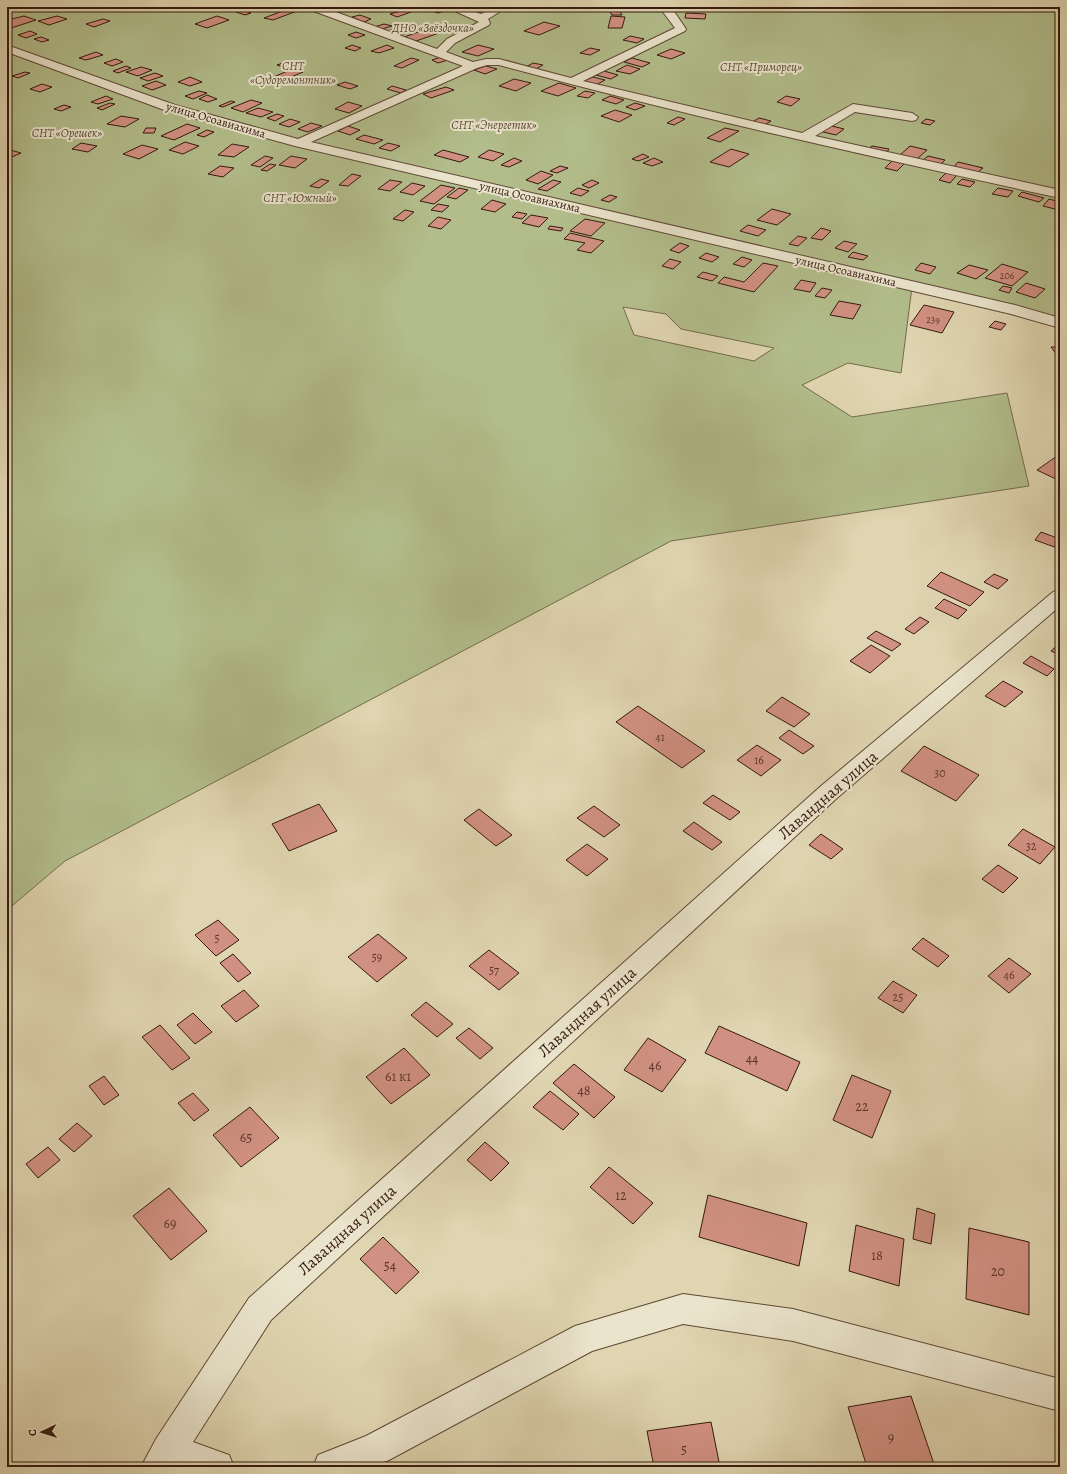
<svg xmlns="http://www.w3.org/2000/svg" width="1067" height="1474" font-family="Alegreya,serif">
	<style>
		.green { fill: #b2bd8b; stroke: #746b4c; fill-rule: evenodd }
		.building { fill: #d19182; stroke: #35190e }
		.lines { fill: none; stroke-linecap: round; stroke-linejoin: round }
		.minor-casing { stroke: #604836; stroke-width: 2 }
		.minor { fill: #eae4cc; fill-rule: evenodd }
		.labels { text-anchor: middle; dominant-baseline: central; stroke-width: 4; stroke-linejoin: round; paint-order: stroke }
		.far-number-label { font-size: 10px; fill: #5c372b }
		.far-park-label { font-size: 12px; font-style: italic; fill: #5a4a34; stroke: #eae4cc }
		.far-street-label { font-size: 12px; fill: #35190e; stroke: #eae4cc }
		.number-label { font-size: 12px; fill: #5c372b }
		.near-number-label { font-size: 14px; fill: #5c372b }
		.near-street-label { font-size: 17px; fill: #35190e; stroke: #eae4cc }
	</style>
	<rect width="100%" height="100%" fill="#dfd5b0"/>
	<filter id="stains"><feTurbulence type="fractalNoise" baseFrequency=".005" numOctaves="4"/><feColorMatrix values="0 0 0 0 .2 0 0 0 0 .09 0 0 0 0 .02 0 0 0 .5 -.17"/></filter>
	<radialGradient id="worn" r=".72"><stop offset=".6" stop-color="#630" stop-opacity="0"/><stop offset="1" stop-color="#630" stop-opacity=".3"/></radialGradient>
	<!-- green -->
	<path class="green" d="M7,7H1051L1060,11V323L912,287L901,373L848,363L802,385L852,417L1007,393L1029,486L671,541L65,861L7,910ZM623,307L666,314L681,329L774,348L754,361L634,335Z"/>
	<!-- building -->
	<path class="building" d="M342,7L352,8L339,12L332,10Z
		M440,7H444L451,9L438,13L430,10Z
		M474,7H488L478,12L468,9Z
		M607,7H617L622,15H612Z
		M288,9L297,11L273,20L264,18Z
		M243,10L251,13L245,15L236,12Z
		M404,10L411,12L397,17L390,14Z
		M686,13L706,14L705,19L685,18Z
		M360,15L371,19L364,22L352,17Z
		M24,16L36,20L11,28L7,26V20Z
		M57,16L67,19L49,25L38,21Z
		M217,16L229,20L207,28L195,24Z
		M611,16L625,17L622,28H608Z
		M103,19L110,21L94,27L86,24Z
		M544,22L560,26L539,35L524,31Z
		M384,24L392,26L382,29L374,27Z
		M404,25L418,29L404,34L390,30Z
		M430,28L442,32L416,41L404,37Z
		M30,31L37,34L26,38L18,35Z
		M356,32L365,35L356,38L348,35Z
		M630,36L644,39L637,43L623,40Z
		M41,37L49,40L42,42L34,39Z
		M352,45L361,48L355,51L345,48Z
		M387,45L394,48L379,53L371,51Z
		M478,45L494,49L478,56L462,52Z
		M590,48L600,50L590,55L580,53Z
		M671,49L685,53L671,59L657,55Z
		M96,52L103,55L86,60L79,58Z
		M441,57L448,60L438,63L432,60Z
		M411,58L419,60L402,68L394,66Z
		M632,58L650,63L642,67L624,62Z
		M116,59L123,62L112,66L104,63Z
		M286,62L296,65L288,69L277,65Z
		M533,63L543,65L536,69L526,67Z
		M627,65L640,69L630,74L616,71Z
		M126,66L131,68L118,73L113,71Z
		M486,66L497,69L485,74L474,70Z
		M141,67L152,70L138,76L126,72Z
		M292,69L303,72L279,82L269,79Z
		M604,71L618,75L611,79L596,75Z
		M25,72L30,73L18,78L12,76Z
		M155,73L163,76L148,81L140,78Z
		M190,77L202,82L190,86L178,82Z
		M593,77L605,80L596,85L584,81Z
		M514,79L531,83L516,91L499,86Z
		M156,81L166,85L152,90L142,86Z
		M345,82L358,86L350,89L337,85Z
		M559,83L576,88L558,96L541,91Z
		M42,84L52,87L40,92L30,89Z
		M392,86L406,90L401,93L387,89Z
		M446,87L454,90L431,98L423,94Z
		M199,91L207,93L193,99L185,96Z
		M585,91L595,93L588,98L577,96Z
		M207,95L217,99L208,102L199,99Z
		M106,96L113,99L98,104L91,102Z
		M610,96L624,100L616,104L602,100Z
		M786,96L800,99L791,106L777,102Z
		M251,100L262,103L243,112L231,108Z
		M231,101L235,102L223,107L219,106Z
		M348,102L362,106L349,113L335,109Z
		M110,103L115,104L102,110L97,108Z
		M635,103L645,106L635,110L626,107Z
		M64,105L71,107L61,111L54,109Z
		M258,108L273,112L261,117L246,113Z
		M615,110L632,115L619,122L601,116Z
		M277,114L284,116L275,121L267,118Z
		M121,116L139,119L125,127L107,124Z
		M678,117L685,119L674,125L667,123Z
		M759,118L771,121L763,126L751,123Z
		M290,119L300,122L289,127L279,124Z
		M926,119L935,121L930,125L921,123Z
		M311,123L322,126L308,132L298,129Z
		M187,124L200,128L174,140L161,136Z
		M828,125L844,129L836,135L819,131Z
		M348,126L360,130L350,135L338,131Z
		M146,128H156L154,133H143Z
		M725,128L739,131L720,142L707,138Z
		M207,130L214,132L204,137L197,135Z
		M364,135L383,140L374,144L356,139Z
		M185,142L199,146L183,154L169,150Z
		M81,143L97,146L88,152L72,149Z
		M388,143L400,146L391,151L379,148Z
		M232,144L249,147L234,157L218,155Z
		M142,145L158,149L139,159L123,154Z
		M872,146L889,149L886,153L868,149Z
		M910,146L927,150L917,159L900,155Z
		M7,149L21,153L7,159Z
		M731,149L749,154L729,167L710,162Z
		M443,150L469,157L460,162L434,155Z
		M489,150L504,154L493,161L478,157Z
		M643,154L649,157L638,161L632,159Z
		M265,156L273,158L260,167L251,165Z
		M291,156L307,159L295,168L279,165Z
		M928,156L945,160L940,165L922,161Z
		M514,158L522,161L509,167L501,165Z
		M654,158L663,162L652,166L643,163Z
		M892,161L905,163L897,171L885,168Z
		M958,162L983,168L977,173L953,168Z
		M270,164L276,165L267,171L261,170Z
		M220,166L234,168L223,177L208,174Z
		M560,166L568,168L557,173L550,171Z
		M541,171L553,175L538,184L526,180Z
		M946,173L957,175L950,183L939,180Z
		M352,174L361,176L348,186L339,185Z
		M321,179L329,181L319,188L310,186Z
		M962,179L975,182L970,187L957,184Z
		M390,180L402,182L390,191L378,189Z
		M553,180L561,182L547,191L538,189Z
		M592,180L599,183L589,188L582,185Z
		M412,183L425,186L413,195L400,192Z
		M441,185L455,188L434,204L420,201Z
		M459,188L468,190L456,199L447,197Z
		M578,188L589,191L581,196L570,193Z
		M998,188L1013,191L1008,197L992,194Z
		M1022,192L1044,198L1039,202L1018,196Z
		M610,195L617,197L609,202L601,200Z
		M1049,199L1060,202L1059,210L1043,206Z
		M492,200L506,204L495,212L481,209Z
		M438,204L449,206L442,212L431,210Z
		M772,209L791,214L777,225L757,220Z
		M405,210L414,212L403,221L393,219Z
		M517,212L527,214L522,219L512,217Z
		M531,215L548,218L539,227L522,223Z
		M438,217L451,220L441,229L428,226Z
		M585,219L605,223L591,236L570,231Z
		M748,225L766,230L758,236L740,231Z
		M550,226L563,228L561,231L548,229Z
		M821,228L831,231L822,240L811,238Z
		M570,233L604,241L591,253L577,250L585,243L564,239Z
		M798,236L807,238L798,246L789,244Z
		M844,241L857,244L848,252L835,248Z
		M680,243L689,246L679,253L670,250Z
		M853,252L868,256L863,260L848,257Z
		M706,253L719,257L712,262L699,258Z
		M742,257L752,260L744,267L733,264Z
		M670,259L681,262L673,269L662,266Z
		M763,263L778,266L754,292L718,283L724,277L744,282Z
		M921,263L936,267L930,274L915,270Z
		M1002,264L1028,272L1012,286L985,278Z
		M969,265L988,270L976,279L957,273Z
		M703,272L718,276L712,281L697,277Z
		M801,280L816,283L810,292L794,289Z
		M1026,283L1045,289L1035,298L1016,292Z
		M1003,286L1012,288L1009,293L999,290Z
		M822,288L832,290L825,298L815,296Z
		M839,301L861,305L853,319L830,315Z
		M924,305L954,312L942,333L910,325Z
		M995,321L1006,324L1001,330L989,327Z
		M1051,347H1060V359Z
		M1057,456L1060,458V481L1037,470Z
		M1041,532L1060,539V549L1035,540Z
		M941,572L984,592L970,606L927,586Z
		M994,574L1008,580L998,589L984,582Z
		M944,599L967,610L958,619L935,608Z
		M920,617L929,622L914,634L905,629Z
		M876,631L901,644L892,651L867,638Z
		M1060,643V655L1051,651Z
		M871,645L890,656L870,673L850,661Z
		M1031,656L1054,669L1047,676L1023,663Z
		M1003,681L1023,692L1005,707L985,696Z
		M782,697L810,714L794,727L766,711Z
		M638,706L705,751L682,768L616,722Z
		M789,730L814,746L803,754L779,738Z
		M757,745L781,760L761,776L737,760Z
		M924,746L979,775L956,801L901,771Z
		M713,795L740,812L730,820L703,803Z
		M319,804L337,831L289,851L272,824Z
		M594,806L620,825L604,837L577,818Z
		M479,809L512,835L496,846L464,820Z
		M694,822L722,842L712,850L683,831Z
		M1023,829L1055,847L1040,864L1008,845Z
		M821,834L843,849L831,859L809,845Z
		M587,844L608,859L587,876L566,860Z
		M998,865L1018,878L1003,893L982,879Z
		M218,920L239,940L216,956L195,935Z
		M378,934L407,958L377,982L348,957Z
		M923,938L949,956L938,967L912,949Z
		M489,950L519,973L499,990L469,966Z
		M233,954L251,973L238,982L220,963Z
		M1009,958L1031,974L1009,993L988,976Z
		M893,981L917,995L903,1013L878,998Z
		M244,990L259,1006L236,1022L221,1006Z
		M426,1002L453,1024L437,1037L411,1015Z
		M193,1013L212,1032L195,1044L177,1025Z
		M160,1025L190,1058L172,1070L142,1037Z
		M719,1026L800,1062L787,1091L705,1053Z
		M469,1028L493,1048L480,1059L456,1038Z
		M648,1038L686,1060L662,1092L624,1070Z
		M404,1048L430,1075L391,1104L366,1077Z
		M574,1064L615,1097L594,1118L553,1083Z
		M852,1075L891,1091L872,1138L833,1120Z
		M104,1076L119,1095L104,1105L89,1086Z
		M550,1091L579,1114L563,1130L533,1107Z
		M193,1093L209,1110L194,1121L178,1103Z
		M250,1107L279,1138L241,1167L213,1135Z
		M77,1123L92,1136L74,1152L59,1139Z
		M485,1142L509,1163L491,1181L467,1160Z
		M48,1147L60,1160L38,1178L26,1164Z
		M609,1167L653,1203L633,1224L590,1187Z
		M169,1188L207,1231L171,1260L133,1216Z
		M708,1195L807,1223L799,1266L699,1237Z
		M917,1208L935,1214L931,1244L913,1239Z
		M856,1225L904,1239L899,1286L849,1271Z
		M969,1228L1029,1242V1315L966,1299Z
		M383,1237L419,1272L396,1294L360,1259Z
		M911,1396L935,1467H867L848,1407Z
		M711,1422L720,1467H654L647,1431Z"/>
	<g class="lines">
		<defs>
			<path id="minor" d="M307,7H322L437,49L447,39L479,22L446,7H461L481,14L494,7H507L488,19L490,23L489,25L455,43L446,52L473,62L486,59H499L571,78L675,28L660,8L671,7L686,29L685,31L583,81L802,133L853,104L912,113L918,117L916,120L912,121L855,112L815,136L1060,190V198C872,157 684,115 499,65H487L477,68L311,142L1015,305L1060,318V328L1011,314L295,146L167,111L7,52V45L175,105L298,139L463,66L308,9Z
				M1060,590V606L837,798L271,1320L193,1442L229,1455L234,1467H141L156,1439L249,1298L821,786L1053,592Z
				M683,1294L793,1309L1060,1379V1411L793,1341L683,1324L592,1351L389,1460L371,1467H313L318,1455L366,1436L575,1326Z"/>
		</defs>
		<!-- minor casing -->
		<use href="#minor" class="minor-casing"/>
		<!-- minor -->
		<use href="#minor" class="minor"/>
	</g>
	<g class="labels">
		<!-- far-number labels -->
		<g class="far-number-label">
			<text x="1007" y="275">206</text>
			<text x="933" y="319">239</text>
		</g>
		<!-- far-park labels -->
		<g class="far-park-label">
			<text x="433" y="28">ДНО «Звёздочка»</text>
			<text x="293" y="66">СНТ<tspan x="293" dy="14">«Судоремонтник»</tspan></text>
			<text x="761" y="67">СНТ «Приморец»</text>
			<text x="494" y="125">СНТ «Энергетик»</text>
			<text x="67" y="133">СНТ «Орешек»</text>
			<text x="300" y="198">СНТ «Южный»</text>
		</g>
		<!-- far-street labels -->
		<g class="far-street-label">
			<text transform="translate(216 120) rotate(16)">улица Осоавиахима</text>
			<text transform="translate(530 197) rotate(13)">улица Осоавиахима</text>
			<text transform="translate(846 271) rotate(13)">улица Осоавиахима</text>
		</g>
		<!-- number labels -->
		<g class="number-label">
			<text x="660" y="737">41</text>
			<text x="759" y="760">16</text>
			<text x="940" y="773">30</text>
			<text x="1031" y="846">32</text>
			<text x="217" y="938">5</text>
			<text x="377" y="957">59</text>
			<text x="494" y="970">57</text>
			<text x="1009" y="975">46</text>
			<text x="898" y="997">25</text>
		</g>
		<!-- near-number labels -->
		<g class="near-number-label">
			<text x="752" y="1058">44</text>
			<text x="655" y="1065">46</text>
			<text x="398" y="1076">61 к1</text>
			<text x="584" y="1090">48</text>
			<text x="862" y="1106">22</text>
			<text x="246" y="1137">65</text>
			<text x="621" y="1195">12</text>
			<text x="170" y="1223">69</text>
			<text x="877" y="1255">18</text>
			<text x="390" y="1265">54</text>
			<text x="998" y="1271">20</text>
			<text x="891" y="1437">9</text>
			<text x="684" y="1449">5</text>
		</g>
		<!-- near-street labels -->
		<g class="near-street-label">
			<text transform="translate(828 795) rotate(-41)">Лавандная улица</text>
			<text transform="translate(587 1012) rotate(-42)">Лавандная улица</text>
			<text transform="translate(347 1230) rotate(-42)">Лавандная улица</text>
		</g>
	</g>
	<!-- margin -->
	<rect width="1067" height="1474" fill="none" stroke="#dfd5b0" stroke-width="24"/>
	<rect x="8" y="8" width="1051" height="1458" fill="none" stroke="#35190e" stroke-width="2"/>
	<rect x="12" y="12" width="1043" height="1450" fill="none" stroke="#35190e"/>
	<!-- north arrow -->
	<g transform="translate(42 1432) rotate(266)" stroke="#eae4cc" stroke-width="3" paint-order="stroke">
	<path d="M0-3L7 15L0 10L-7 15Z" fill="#35190e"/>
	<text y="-6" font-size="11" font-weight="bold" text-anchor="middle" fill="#35190e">С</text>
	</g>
	<rect width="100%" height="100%" filter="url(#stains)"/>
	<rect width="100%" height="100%" fill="url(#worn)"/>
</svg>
